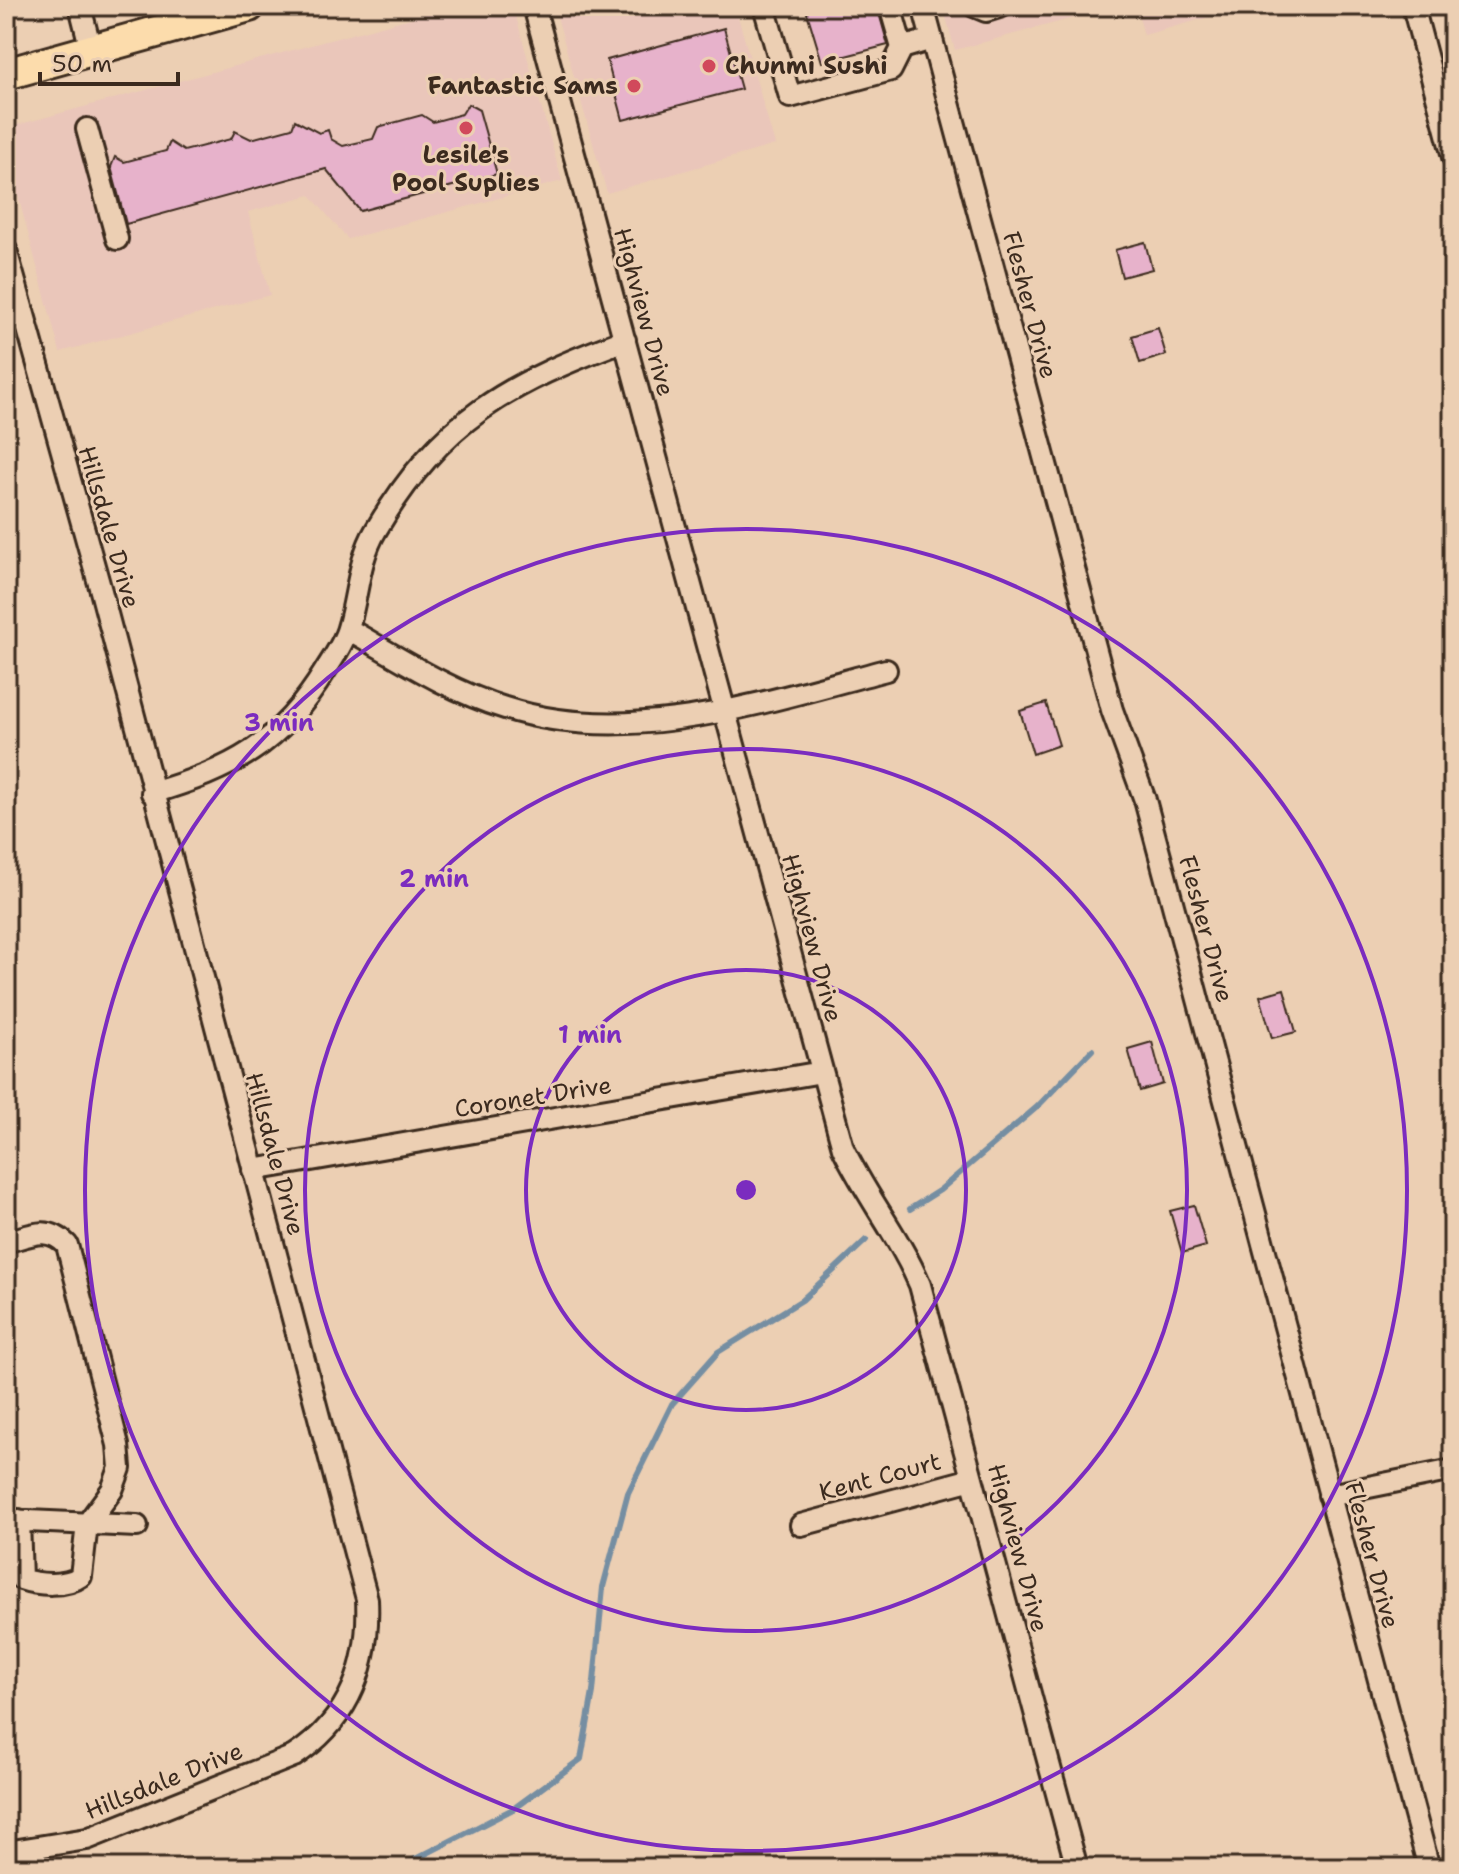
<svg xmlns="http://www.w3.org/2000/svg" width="1459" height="1874" font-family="'Shantell Sans',sans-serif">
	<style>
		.built { fill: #eac6ba }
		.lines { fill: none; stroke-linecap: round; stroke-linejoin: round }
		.stream { stroke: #758ea2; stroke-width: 6 }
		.building { fill: #e7b2cb; stroke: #3b2a1e; stroke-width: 2 }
		.minor-casing { stroke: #3b2a1e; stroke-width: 26 }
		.highway-casing { stroke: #3b2a1e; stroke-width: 36 }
		.minor { stroke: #eccfb3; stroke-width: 20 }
		.highway { stroke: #fcdcac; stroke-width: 30 }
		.ring { fill: none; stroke: #7b2cbf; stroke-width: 4 }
		.poi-dot { fill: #d1495b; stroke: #eccfb3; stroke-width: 3 }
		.labels { text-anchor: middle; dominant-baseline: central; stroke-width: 6; stroke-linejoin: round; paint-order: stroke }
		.poi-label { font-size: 24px; font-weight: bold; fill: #3b2a1e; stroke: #eccfb3; text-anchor: start }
		.street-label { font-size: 24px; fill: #3b2a1e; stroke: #eccfb3 }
		.centre { fill: #7b2cbf; stroke: #eccfb3; stroke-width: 4 }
		.ring-label { font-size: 24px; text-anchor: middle; font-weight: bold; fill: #7b2cbf; stroke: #eccfb3; stroke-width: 6; stroke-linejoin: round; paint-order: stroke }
	</style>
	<rect width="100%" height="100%" fill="#eccfb3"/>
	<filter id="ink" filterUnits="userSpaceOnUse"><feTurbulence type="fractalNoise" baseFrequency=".0125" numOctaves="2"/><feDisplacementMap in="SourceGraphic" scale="16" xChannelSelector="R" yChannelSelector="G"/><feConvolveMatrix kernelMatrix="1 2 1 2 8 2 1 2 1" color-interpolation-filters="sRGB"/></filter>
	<g filter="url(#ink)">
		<!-- built -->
		<path class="built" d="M455,6H513L562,181L348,239L310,195L248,212L270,295L60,352L6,151V128Z
			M554,6H735L775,145L607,193Z
			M943,6H1117L955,50Z
			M1136,6H1249L1144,35Z"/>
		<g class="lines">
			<!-- stream -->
			<path class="stream" d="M910,1209L940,1190L1037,1107L1092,1050
				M398,1868L513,1809L581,1759L593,1692L603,1587L628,1493L672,1404L718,1352L802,1300L866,1240"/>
		</g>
		<!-- building -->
		<path class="building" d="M805,6H877L888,45L822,62Z
			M724,28L741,89L623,120L607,60Z
			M468,104L479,110L497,174L360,211L326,169L126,224L111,167L115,157L124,162L166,151L170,142L184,151L231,139L235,131L251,139L292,128L295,120L319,133L328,130L331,139L343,146L373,139L378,127L422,115L433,122L462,114Z
			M1145,242L1152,269L1122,277L1115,250Z
			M1158,328L1166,355L1140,363L1132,336Z
			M1046,703L1059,745L1033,754L1020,711Z
			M1284,989L1296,1032L1272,1038L1260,996Z
			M1152,1042L1163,1084L1140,1091L1128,1049Z
			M1194,1205L1206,1246L1182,1253L1170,1211Z"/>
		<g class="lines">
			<defs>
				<path id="minor" d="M80,6L91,50
					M534,6L843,1148C866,1196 899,1236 920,1285L1077,1868
					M764,6L790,97L891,70L902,48
					M890,6L902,48L932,39
					M923,6L1112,710L1145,800L1429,1868
					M974,6L986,11L1002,6
					M1413,6L1453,157
					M87,129L117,239
					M6,250L101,591L367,1599C370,1664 351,1719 294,1756L87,1839L6,1852
					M348,629C399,658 449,691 505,708C630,748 764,702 886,670
					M152,793C232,769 280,745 325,671C333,658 344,643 348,628C358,596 358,560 376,530C441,419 509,383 625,340
					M253,1170L822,1072
					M6,1242C31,1235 48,1225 67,1245L118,1445L120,1468L112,1490L87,1524L81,1576C66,1587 38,1585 21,1579L19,1520
					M1329,1495L1453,1470
					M6,1520L137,1526
					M801,1525L972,1479"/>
				<path id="highway" d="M6,74L249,6"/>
			</defs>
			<!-- minor casing -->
			<use href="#minor" class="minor-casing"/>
			<!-- highway casing -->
			<use href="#highway" class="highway-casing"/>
			<!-- minor -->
			<use href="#minor" class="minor"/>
			<!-- highway -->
			<use href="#highway" class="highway"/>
		</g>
	</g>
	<!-- distance rings -->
	<g class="ring">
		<circle cx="746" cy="1190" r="220"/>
		<circle cx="746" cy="1190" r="441"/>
		<circle cx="746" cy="1190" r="661"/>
	</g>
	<!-- markers -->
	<g class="poi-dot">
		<circle cx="709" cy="66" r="8"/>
		<circle cx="634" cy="86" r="8"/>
		<circle cx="466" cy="128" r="8"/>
	</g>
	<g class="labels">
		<!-- poi labels -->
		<g class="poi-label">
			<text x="725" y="66">Chunmi Sushi</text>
			<text x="618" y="86" text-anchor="end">Fantastic Sams</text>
			<text x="466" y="155" text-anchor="middle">Lesile's<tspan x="466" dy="28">Pool Suplies</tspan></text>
		</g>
		<!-- street labels -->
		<g class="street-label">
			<text transform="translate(1030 305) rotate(75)">Flesher Drive</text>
			<text transform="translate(644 312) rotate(75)">Highview Drive</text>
			<text transform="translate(109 527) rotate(74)">Hillsdale Drive</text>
			<text transform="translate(1206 929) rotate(75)">Flesher Drive</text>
			<text transform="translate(812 938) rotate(75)">Highview Drive</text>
			<text transform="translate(533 1097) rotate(-9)">Coronet Drive</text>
			<text transform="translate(275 1154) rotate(75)">Hillsdale Drive</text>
			<text transform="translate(880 1477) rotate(-15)">Kent Court</text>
			<text transform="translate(1018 1548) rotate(75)">Highview Drive</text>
			<text transform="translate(1372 1555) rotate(75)">Flesher Drive</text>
			<text transform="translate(164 1781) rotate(-22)">Hillsdale Drive</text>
		</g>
	</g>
	<circle cx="746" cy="1190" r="12" class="centre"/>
	<g class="ring-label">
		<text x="279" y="731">3 min</text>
		<text x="434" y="887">2 min</text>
		<text x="590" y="1043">1 min</text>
	</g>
	<!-- margin -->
	<rect width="1459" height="1874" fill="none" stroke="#eccfb3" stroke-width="32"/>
	<rect x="16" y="16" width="1427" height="1842" fill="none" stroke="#3b2a1e" stroke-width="3" filter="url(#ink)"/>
	<!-- scale -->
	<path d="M40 72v12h138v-12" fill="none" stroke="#3b2a1e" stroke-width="4"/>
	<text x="52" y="72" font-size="24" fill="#3b2a1e" stroke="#eccfb3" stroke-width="6" paint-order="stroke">50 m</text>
</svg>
